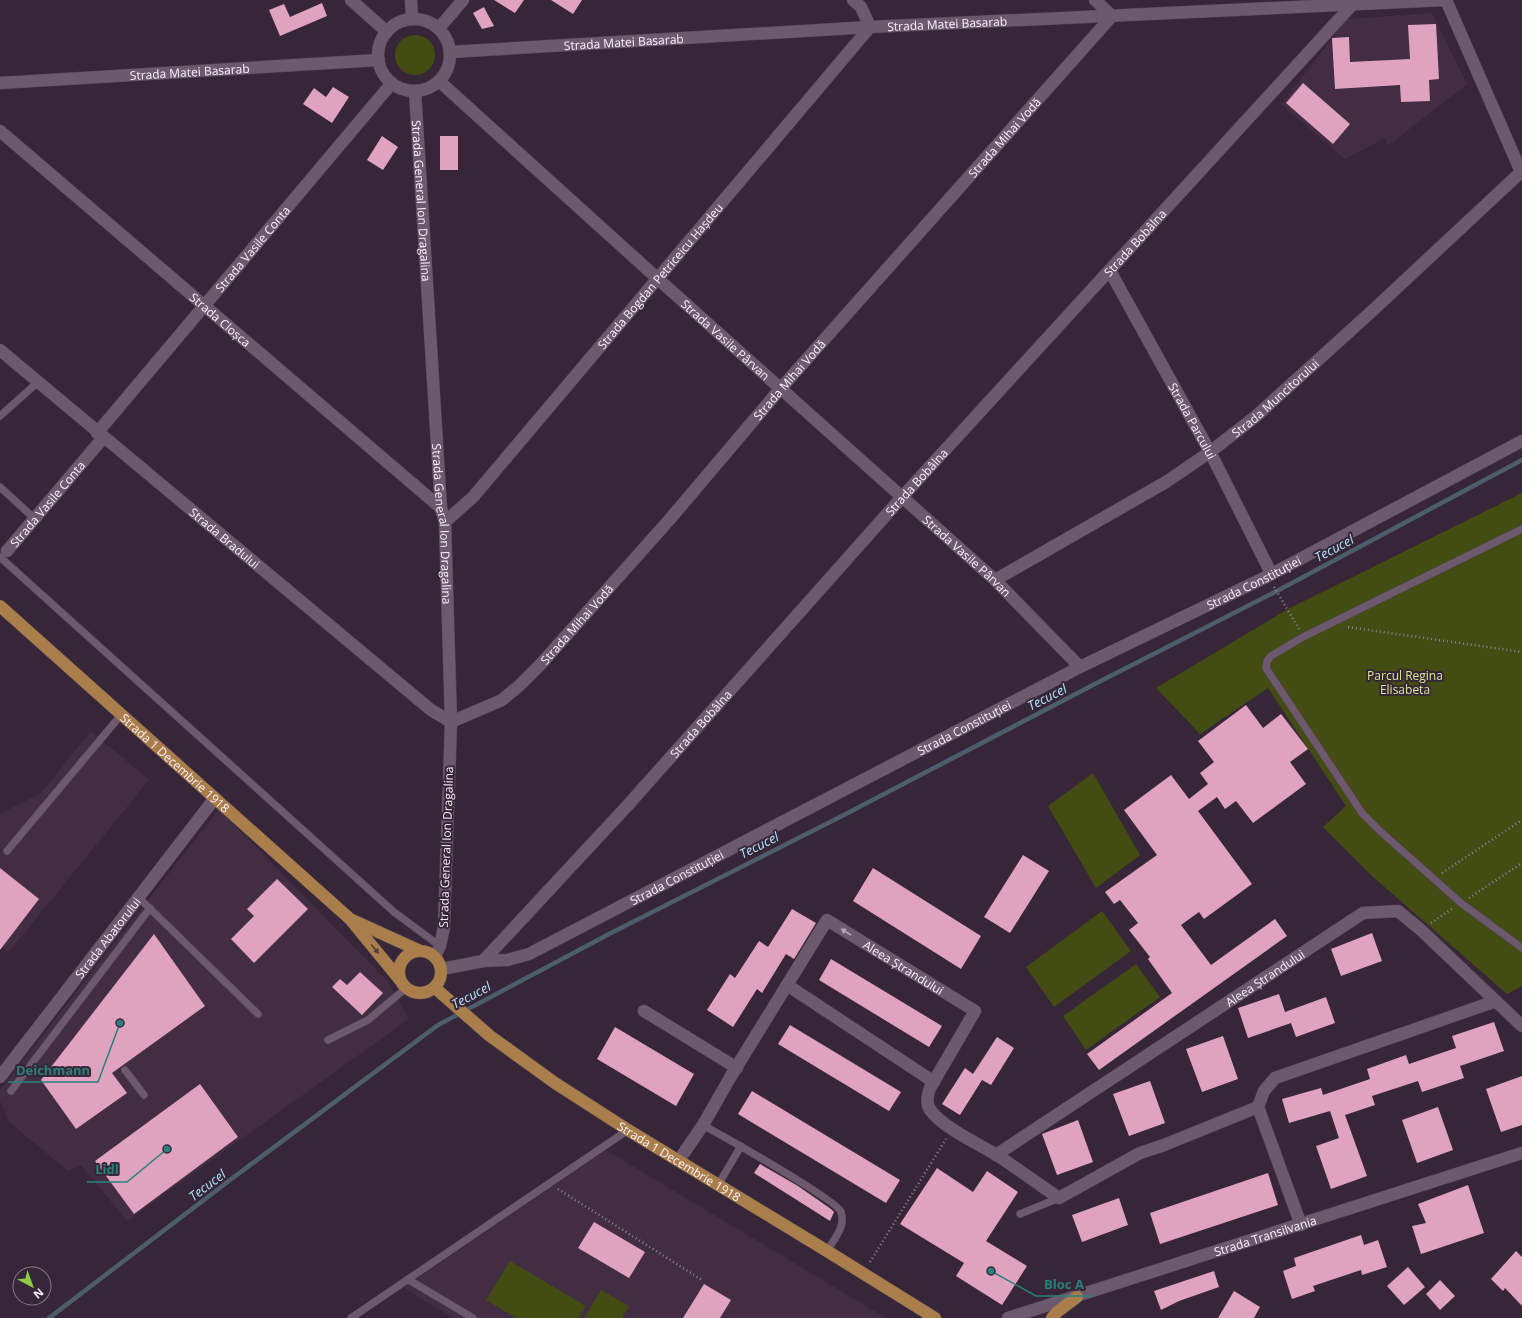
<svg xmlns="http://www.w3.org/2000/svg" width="1522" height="1318" font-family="'Open Sans',sans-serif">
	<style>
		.built { fill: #432d43 }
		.green { fill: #434c13 }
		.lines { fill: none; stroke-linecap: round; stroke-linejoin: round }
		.stream { stroke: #4c5e6c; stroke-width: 4.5 }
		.building { fill: #e0a3bf }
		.lane-casing { stroke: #534453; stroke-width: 8 }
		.street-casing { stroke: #534453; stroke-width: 13 }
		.secondary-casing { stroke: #534453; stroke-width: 13 }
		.primary-casing { stroke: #534453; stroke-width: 13 }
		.path { stroke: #928392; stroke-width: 2.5; stroke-dasharray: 1 3; stroke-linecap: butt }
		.lane { stroke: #6d596d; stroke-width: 7 }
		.street { stroke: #6d596d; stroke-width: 12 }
		.secondary { stroke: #6d596d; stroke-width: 12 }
		.primary { stroke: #aa7e4a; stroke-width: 12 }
		.oneway { fill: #b4a4b4 }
		.oneway2 { fill: #543c3c }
		.labels { text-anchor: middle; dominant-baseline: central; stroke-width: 4; stroke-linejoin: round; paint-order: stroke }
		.street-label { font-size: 12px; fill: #fcf0fc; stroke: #372637 }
		.park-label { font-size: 12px; fill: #d7e893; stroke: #372637 }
		.water-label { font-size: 13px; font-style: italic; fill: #aee5fe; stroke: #372637 }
		.leader { fill: none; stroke: #27827c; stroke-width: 1.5 }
		.callout-dot { fill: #27827c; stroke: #372637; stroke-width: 1.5 }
		.callout-label { font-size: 13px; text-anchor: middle; font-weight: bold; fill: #27827c; stroke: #372637; stroke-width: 4; stroke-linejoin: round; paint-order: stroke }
	</style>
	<rect width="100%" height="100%" fill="#372637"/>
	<!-- built -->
	<path class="built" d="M1432,13L1467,84L1388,146L1385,138L1345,159L1281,104L1347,19Z
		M91,731L149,780L8,953L0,946V814L41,793Z
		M219,809L388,982L409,1019L127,1221L81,1165L68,1171L9,1122L0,1101V1090Z
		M606,1150L886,1318H453L404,1288Z"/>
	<!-- green -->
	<path class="green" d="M395 55a20 20 0 1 1 40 0a20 20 0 1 1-40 0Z
		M1522,493V986L1507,994L1372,876L1323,827L1346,806L1268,688L1200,734L1156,688L1288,609Z
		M1093,773L1140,855L1096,888L1048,806Z
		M1102,911L1131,951L1054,1007L1026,967Z
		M1136,964L1160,997L1086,1050L1063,1016Z
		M510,1261L586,1306L579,1318H516L486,1300Z
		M601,1290L629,1306L622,1318H584Z"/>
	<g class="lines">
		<!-- stream -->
		<path class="stream" d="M49,1318L230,1180L438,1025L611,933L840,817L1091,686L1277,591L1522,460"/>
	</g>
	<!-- building -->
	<path class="building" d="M494,0H524L515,13Z
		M551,0H582L573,14Z
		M322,3L327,16L280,36L269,10L284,4L290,17Z
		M484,7L487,13L494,26L482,29L473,13Z
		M1436,24L1439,79L1429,80L1430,101L1401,102L1400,85L1335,89L1332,38L1349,37L1350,62L1410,59L1408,25Z
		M1303,83L1350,124L1333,144L1286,103Z
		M333,87L349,97L332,123L303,104L314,88L326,97Z
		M382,136L398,147L383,170L367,160Z
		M440,136H458V170H440Z
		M1246,705L1263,728L1281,714L1308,749L1290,762L1306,784L1253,823L1236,801L1225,809L1217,797L1198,811L1252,884L1204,919L1199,912L1181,925L1211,965L1275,919L1287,936L1099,1070L1087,1054L1172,993L1148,959L1150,957L1129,930L1138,923L1120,900L1114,904L1105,892L1157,855L1124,810L1171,775L1189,799L1208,784L1200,773L1214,762L1198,741Z
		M1023,855L1049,871L1010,933L984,917Z
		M0,868L39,899L0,950Z
		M873,868L981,936L961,969L853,901Z
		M277,879L308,909L254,963L231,939L254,916L247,909Z
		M792,909L816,923L794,959L786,954L762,993L757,989L733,1027L707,1010L730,974L735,978L759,941L768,947Z
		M1372,933L1382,961L1341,976L1331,949Z
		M154,934L205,1006L112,1073L127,1093L76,1129L41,1080Z
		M831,959L942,1026L929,1047L819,980Z
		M360,972L383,993L362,1015L332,987L340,979L347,985Z
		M1279,994L1285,1012L1326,997L1335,1023L1296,1037L1291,1023L1248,1038L1238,1008Z
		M1494,1022L1504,1051L1460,1066L1464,1078L1422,1092L1418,1081L1372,1096L1375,1105L1345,1115L1367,1176L1331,1189L1316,1146L1339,1138L1330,1111L1289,1123L1282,1099L1321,1088L1323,1095L1370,1079L1367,1069L1406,1055L1409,1064L1456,1048L1452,1036Z
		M790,1025L901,1092L889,1111L778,1044Z
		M615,1027L694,1074L676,1106L597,1059Z
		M1223,1036L1238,1079L1202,1092L1186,1049Z
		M997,1037L1014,1048L991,1085L982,1080L960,1115L942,1104L965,1068L973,1074Z
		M1522,1076V1125L1501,1132L1486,1089Z
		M1150,1081L1165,1123L1129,1136L1113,1094Z
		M200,1084L238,1137L134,1214L95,1161Z
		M752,1091L900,1180L886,1203L738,1114Z
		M1438,1107L1453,1150L1417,1163L1402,1120Z
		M1078,1120L1093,1162L1057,1175L1042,1134Z
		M760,1164L798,1186L831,1209L834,1212L830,1221L754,1173Z
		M937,1168L973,1192L987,1171L1018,1192L986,1241L1027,1266L1002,1305L956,1276L964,1263L900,1224Z
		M1268,1173L1278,1205L1160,1244L1150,1213Z
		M1468,1185L1484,1233L1421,1254L1412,1226L1426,1223L1418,1204Z
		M1119,1198L1128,1225L1082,1242L1072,1215Z
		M594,1222L645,1252L629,1278L578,1248Z
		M1361,1235L1364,1245L1378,1240L1387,1267L1362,1275L1361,1270L1313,1286L1315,1291L1292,1299L1283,1271L1296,1266L1294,1258Z
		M1516,1251L1522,1257V1306L1505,1288L1503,1291L1491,1279Z
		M1408,1267L1425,1287L1404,1305L1387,1286Z
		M1214,1271L1219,1287L1179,1301L1161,1310L1154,1291Z
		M1440,1280L1455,1296L1440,1310L1426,1294Z
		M704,1284L731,1300L720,1318H683Z
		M1234,1291L1260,1307L1254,1318H1218Z"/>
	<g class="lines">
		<defs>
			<path id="lane" d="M0,416L38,382
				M0,487L35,519
				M1522,529L1303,637L1271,656L1267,661L1266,668L1362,813L1380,831L1461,903L1522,948
				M0,557L394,912L440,946
				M7,851L121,715
				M138,897L258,1014
				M328,1040L368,1020L406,988
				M125,1070L144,1095
				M11,1091L150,908
				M703,1125C721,1135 837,1200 841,1212C846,1227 834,1239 827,1251
				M718,1185L741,1146
				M1020,1214L1059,1198
				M409,1280L473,1318
				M351,1318L628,1130"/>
			<g id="street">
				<path d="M351,0L387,32"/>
				<path d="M411,0L412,19"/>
				<path d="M1446,0L1522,174"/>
				<path d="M439,28L463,0"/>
				<path id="s1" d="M439,81L658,279L995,580L1080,667"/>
				<path id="s2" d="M415,91L441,508L445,522L451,722L444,927L440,946L435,956"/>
				<path id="s3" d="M0,131L441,508"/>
				<path id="s4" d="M1110,271L1210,452L1271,573"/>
				<path id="s5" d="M0,350L431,710L451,722L502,700L520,685L540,665L670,519L781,388L1112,16L1095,0"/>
				<path id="s6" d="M97,433L392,83"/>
				<path id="s7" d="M445,522L473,497L870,27L861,7L853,0"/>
				<path id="s8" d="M7,551L103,438"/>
				<path id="s9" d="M995,580L1166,482L1210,452L1255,417L1371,312L1521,172"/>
				<path id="s10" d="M483,961L628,805L903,496L1352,5"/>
				<path id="s11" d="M442,969L483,961L507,960L529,954L1080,667L1268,576L1522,441"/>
				<path d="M787,985L934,1082"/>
				<path d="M644,1011L737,1068"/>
				<path id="s12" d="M0,1077L215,798"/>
				<path d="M1258,1107L1264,1091L1275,1078L1496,1001"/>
				<path d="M1258,1107L1301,1225"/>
				<path id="s13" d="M996,1155L1363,913L1398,911L1421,930L1522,1026"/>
				<path id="s14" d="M679,1160L703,1125L731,1076L827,920L975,1011L930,1088C927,1096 926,1105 931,1111C944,1128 977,1143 995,1154C1017,1168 1038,1184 1059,1198L1140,1153L1164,1145L1258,1107"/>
			</g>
			<g id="secondary">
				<circle cx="414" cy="55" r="36"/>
				<path id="s15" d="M450,52L870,27L1445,0"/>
				<path id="s16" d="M0,83L379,60"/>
				<path id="s17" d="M1008,1318L1522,1153"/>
			</g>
			<g id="primary">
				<path id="s18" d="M0,606L350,919L400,980"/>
				<path d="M352,920L418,950"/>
				<circle cx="420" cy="972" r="21"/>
				<path id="s19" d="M435,988L490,1036L555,1083L628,1130L827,1251L935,1318"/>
				<path d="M1052,1318L1057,1312L1077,1297"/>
			</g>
		</defs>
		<!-- lane casing -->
		<use href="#lane" class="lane-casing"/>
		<!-- street casing -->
		<use href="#street" class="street-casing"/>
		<!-- secondary casing -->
		<use href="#secondary" class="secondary-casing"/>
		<!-- primary casing -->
		<use href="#primary" class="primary-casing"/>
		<!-- path -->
		<path class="path" d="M1274,587L1299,629
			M1348,627L1522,652
			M1442,873L1522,820
			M1469,898L1522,863
			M1431,923L1453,908
			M558,1189L702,1280
			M870,1262L946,1139"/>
		<!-- lane -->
		<use href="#lane" class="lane"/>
		<!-- street -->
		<use href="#street" class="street"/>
		<!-- secondary -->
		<use href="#secondary" class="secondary"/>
		<!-- primary -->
		<use href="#primary" class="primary"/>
	</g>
	<!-- one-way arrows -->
	<defs><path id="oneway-solid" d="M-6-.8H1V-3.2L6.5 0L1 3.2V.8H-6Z"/></defs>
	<use class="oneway" href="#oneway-solid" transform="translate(846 932) rotate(-148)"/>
	<use class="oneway2" href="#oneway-solid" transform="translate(375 949) rotate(50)"/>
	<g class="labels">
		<!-- street labels -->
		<g class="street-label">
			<text stroke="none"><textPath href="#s15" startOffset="498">Strada Matei Basarab</textPath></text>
			<text stroke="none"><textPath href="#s15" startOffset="174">Strada Matei Basarab</textPath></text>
			<text stroke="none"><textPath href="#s16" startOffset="190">Strada Matei Basarab</textPath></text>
			<text stroke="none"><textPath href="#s5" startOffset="1395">Strada Mihai Vodă</textPath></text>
			<text stroke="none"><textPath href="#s2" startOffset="110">Strada General Ion Dragalina</textPath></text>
			<text stroke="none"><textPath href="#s10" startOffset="970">Strada Bobâlna</textPath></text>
			<text stroke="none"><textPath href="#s6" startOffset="241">Strada Vasile Conta</textPath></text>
			<text stroke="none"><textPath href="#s7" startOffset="327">Strada Bogdan Petriceicu Hașdeu</textPath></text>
			<text stroke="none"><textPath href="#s3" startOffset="290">Strada Cloșca</textPath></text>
			<text stroke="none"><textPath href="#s1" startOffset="386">Strada Vasile Pârvan</textPath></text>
			<text stroke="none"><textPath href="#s5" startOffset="1071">Strada Mihai Vodă</textPath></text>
			<text stroke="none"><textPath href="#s9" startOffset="335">Strada Muncitorului</textPath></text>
			<text stroke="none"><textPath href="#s4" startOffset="171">Strada Parcului</textPath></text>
			<text stroke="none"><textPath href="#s10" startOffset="646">Strada Bobâlna</textPath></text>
			<text stroke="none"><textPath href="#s8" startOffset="62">Strada Vasile Conta</textPath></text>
			<text stroke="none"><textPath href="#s2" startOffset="434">Strada General Ion Dragalina</textPath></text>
			<text stroke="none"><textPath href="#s5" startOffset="293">Strada Bradului</textPath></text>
			<text stroke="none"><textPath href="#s1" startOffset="710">Strada Vasile Pârvan</textPath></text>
			<text stroke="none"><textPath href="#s11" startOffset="903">Strada Constituției</textPath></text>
			<text stroke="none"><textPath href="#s5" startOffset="747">Strada Mihai Vodă</textPath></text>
			<text stroke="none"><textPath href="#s10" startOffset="322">Strada Bobâlna</textPath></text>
			<text stroke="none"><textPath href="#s11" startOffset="579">Strada Constituției</textPath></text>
			<text stroke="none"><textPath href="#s18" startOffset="235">Strada 1 Decembrie 1918</textPath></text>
			<text transform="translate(446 847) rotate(-88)">Strada General Ion Dragalina</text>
			<text stroke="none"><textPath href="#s11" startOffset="255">Strada Constituției</textPath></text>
			<text stroke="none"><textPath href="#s12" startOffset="176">Strada Abatorului</textPath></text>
			<text stroke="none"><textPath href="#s14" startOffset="372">Aleea Ștrandului</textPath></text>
			<text stroke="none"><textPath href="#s13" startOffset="322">Aleea Ștrandului</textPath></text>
			<text stroke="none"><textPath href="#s19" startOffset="300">Strada 1 Decembrie 1918</textPath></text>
			<text stroke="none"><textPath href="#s17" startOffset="270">Strada Transilvania</textPath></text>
		</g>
		<!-- park labels -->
		<g class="park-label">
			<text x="1405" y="675">Parcul Regina<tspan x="1405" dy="14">Elisabeta</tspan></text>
		</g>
		<!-- water labels -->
		<g class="water-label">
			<text transform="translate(1334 548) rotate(-28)">Tecucel</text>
			<text transform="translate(1047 697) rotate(-27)">Tecucel</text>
			<text transform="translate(759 845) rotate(-27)">Tecucel</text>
			<text transform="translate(471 995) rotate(-28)">Tecucel</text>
			<text transform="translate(207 1185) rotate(-37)">Tecucel</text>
		</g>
	</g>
	<!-- callouts -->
	<path class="leader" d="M120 1023L98 1082H8M167 1149L127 1182H87M991 1271L1036 1296H1092"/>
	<g class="callout-dot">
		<circle cx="120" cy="1023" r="4"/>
		<circle cx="167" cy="1149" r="4"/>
		<circle cx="991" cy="1271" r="4"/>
	</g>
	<g class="callout-label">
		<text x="53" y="1075">Deichmann</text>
		<text x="107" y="1174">Lidl</text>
		<text x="1064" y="1289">Bloc A</text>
	</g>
	<!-- north arrow -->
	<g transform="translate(32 1286) rotate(139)"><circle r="19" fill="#372637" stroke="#867786"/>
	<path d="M0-3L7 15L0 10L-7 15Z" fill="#8fcd42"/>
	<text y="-6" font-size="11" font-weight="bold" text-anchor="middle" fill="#fcf0fc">N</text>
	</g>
</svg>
